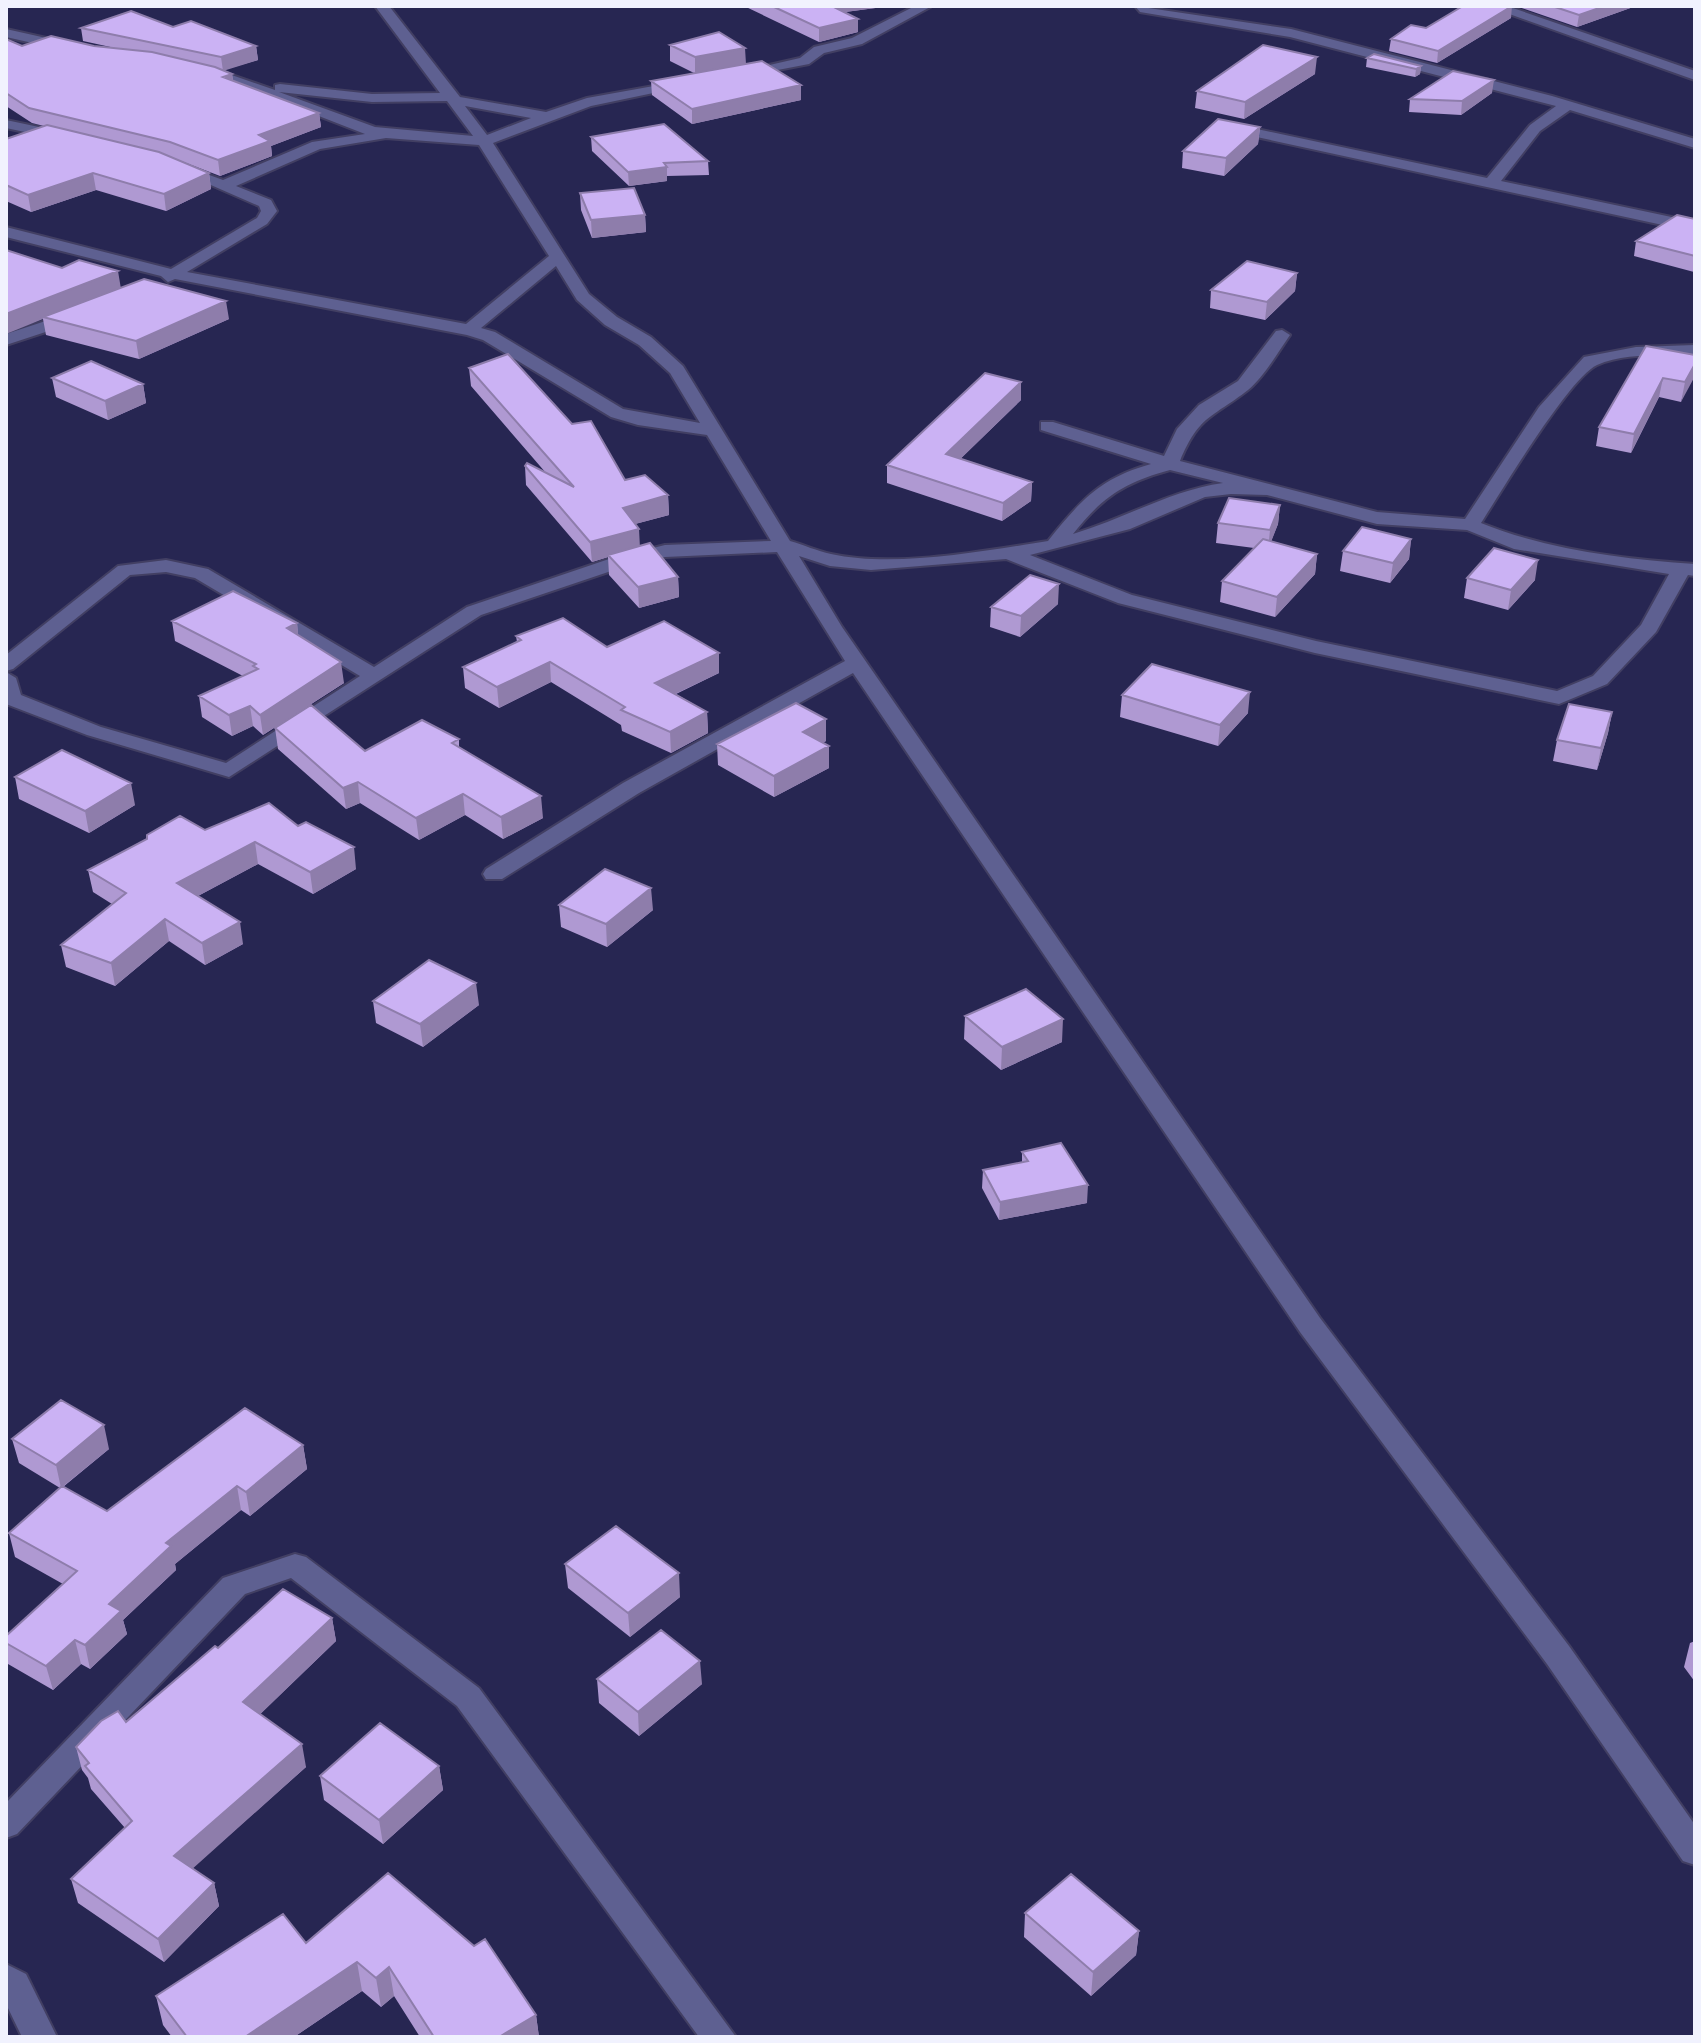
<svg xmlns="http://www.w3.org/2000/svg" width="1701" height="2043" font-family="'DejaVu Sans',sans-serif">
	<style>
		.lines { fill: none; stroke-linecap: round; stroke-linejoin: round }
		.minor-casing { stroke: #423f63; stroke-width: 4 }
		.minor { fill: #5e6091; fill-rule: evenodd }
		.wall { fill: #af99d2 }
		.shaded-wall { fill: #8e7dab }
		.building { fill: #cbb2f4; stroke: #8e7dab; stroke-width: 2 }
	</style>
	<rect width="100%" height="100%" fill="#272652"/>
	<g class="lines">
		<defs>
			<path id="minor" d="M375,6H389L460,97L546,112L587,98L687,80V86L591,106L493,143L589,294L617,317L651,337L683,366L790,541C804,545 817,551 831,554C894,568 985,551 1048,541C1080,501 1100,478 1151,464L1041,430V422H1053L1164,456L1177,429L1199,405L1238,381L1276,331L1282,330L1290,335C1278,352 1264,377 1248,390C1212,418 1199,415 1180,461L1377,512L1465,519L1539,407L1584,357L1636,347L1695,345V355C1665,356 1625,352 1597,365C1569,378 1501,492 1481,523C1548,550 1623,559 1695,564V576L1688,575L1656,632L1607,684L1559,704L1315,653L1118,603L1006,559L871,570L830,566L799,556L842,627L1320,1318L1569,1646L1695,1825V1865L1683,1861L1547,1664L1300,1332L853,673L639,793L502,879H486L483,874L486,869L623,783L845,661L777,552L665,557L623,567L481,615L229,777L87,735L6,704V672L16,678L21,695L101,727L226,763L360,676L195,578L166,572L130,575L13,669L6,671V655L118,566L166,560L208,569L374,667L467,607L609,559L665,545L771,541L707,435L638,425L611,417L483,340L467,335L175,279L168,282L161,276L6,237V227L171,269L257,218L261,211L259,206L172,168L179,164L223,180L312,142L365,134L216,76L223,72L275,90V85L280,84L372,94L440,93ZM279,92L372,102L447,101L473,136L375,127ZM465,106L531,118L487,135ZM386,138L479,145L549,256L466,324L187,272L267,224L277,211L271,200L236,186L320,149ZM556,266L577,300L605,325L639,345L670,373L700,423L623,409L495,332L481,328ZM1170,470L1223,483C1172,490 1123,519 1073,534C1102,497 1125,482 1170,470ZM1231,494L1267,495L1377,524L1467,530L1514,549L1669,574L1641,625L1593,676L1557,691L1316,641L1132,595L1030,555L1130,529L1205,497Z
				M915,6H932L862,44L824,53L809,64L741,77L734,73L800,58L814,47L852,38Z
				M1135,6L1291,29L1552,96L1695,139V148L1570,110L1540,131L1501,181L1695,222V232L1238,133V127L1243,126L1487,178L1530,125L1556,106L1290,37L1140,12Z
				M1487,6H1507L1695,71V80Z
				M6,29L73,44L75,47L68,51L6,37Z
				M6,120L72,134L74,137L67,141L6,128Z
				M76,311L82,312V320L6,345V334Z
				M295,1554L306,1557L479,1688L736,2037H699L457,1706L291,1578L245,1594L17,1834L6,1838V1803L223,1578Z
				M6,1964L26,1974L57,2037H22L6,2004Z"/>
		</defs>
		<!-- minor casing -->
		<use href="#minor" class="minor-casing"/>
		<!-- minor -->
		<use href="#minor" class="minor"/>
	</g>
	<!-- wall -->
	<path class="wall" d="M744,6H883V7L845,12L858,19V32L819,42Z
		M1516,6H1636L1577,27Z
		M1511,18L1437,63L1389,51L1391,39L1426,28Z
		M173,27L256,46L258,60L223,70L232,74L233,81L319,113L321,127L271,146L272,156L220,176L168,156L209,173L211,189L166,211L96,190L31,212L6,201V139L44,126L32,123L6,106V39L22,46H94L115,48L83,41L81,28Z
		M670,45L746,64L801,100L692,124L652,95L651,81L694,73L670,61Z
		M1367,58L1421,66L1420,74L1415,77L1366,67Z
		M1315,74L1244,119L1195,108L1197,91Z
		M1492,93L1461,115L1409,112L1410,99Z
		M1260,127L1258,144L1224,176L1182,168L1183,151Z
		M591,137L708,161L709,175L667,176V181L629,186L592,151Z
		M580,193L645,215L646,232L592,238L581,210Z
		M1695,219L1694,272L1634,256L1636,241Z
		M6,250L121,287L229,319L139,359L46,335L43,319Z
		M1297,273L1295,291L1265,320L1210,308L1211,290Z
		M1695,355L1681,402L1659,397L1631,453L1596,446L1599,427Z
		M469,368L572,424L625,480L668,495L669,515L635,524L639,529V546L678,577L679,597L639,608L609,575L608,557L592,562L526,485L525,466L546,473L471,386Z
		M52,378L143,384L146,403L108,420L56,397Z
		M1021,382V400L960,459L1032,482L1031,501L1002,521L887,483V465Z
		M1280,505L1278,524L1271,541L1317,554L1315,574L1275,617L1220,602L1222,581L1254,548L1216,543L1218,523Z
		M1411,539L1409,559L1390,583L1340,571L1343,551Z
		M1467,578L1535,580L1508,610L1464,598Z
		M1058,604L1020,637L990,627L991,607Z
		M172,621L297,623L298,636L344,683L263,735L253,726L232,736L202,717L199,696L243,676L175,641Z
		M516,636L607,647L719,673L676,694L707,712L708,733L671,753L622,731L621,725L551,682L499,708L465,688L463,667L517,642Z
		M1122,695L1248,713L1218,746L1120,717Z
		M1612,712L1608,733L1597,770L1553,761L1557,740Z
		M275,728L365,751L459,739V747L543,818L503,839L465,815L419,840L360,803L346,809L278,749Z
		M826,741L822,743L829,768L774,797L718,765L717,744Z
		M15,777L135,805L89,833L19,799Z
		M298,826L356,869L313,894L258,864L198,896L243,944L205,965L169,941L115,986L66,967L61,945L112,904L93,892L88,870L147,839L205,830Z
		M559,905L653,910L607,947L561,927Z
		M373,1001L479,1005L423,1047L376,1023Z
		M965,1016L1062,1042L1001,1070L964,1039Z
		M1022,1152L1087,1203L999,1220L982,1188L983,1170L1022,1162Z
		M12,1439L109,1449L63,1487L107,1511L303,1445L307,1469L250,1516L241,1510L175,1564L176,1570L123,1620L127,1634L90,1669L81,1664L53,1690L8,1664L6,1658V1636L63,1584L15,1557L9,1533L60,1488L19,1463Z
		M565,1564L680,1597L630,1637L568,1588Z
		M332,1618L336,1641L260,1714L306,1767L192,1868L214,1883L219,1906L164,1962L78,1903L71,1879L125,1828L91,1789L88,1778L82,1770L76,1747L126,1722L218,1648Z
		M1695,1641V1682L1684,1667L1690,1643Z
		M597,1679L702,1684L639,1736L599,1703Z
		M439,1766L443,1790L383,1844L324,1800L320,1776Z
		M388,1873L536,2015L539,2037H420L394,1996L381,2007L362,1991L294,2037H172L163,2025L156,1996L306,1943Z
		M1025,1913L1139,1931L1136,1955L1091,1996L1024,1937Z"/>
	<!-- shaded-wall -->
	<path class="shaded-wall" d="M823,6H883V7L823,15Z
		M1512,6L1511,18L1437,63L1438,51Z
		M1605,6H1636L1577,27L1579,15Z
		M858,19V32L819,42V28Z
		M256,46L258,60L223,71L221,57Z
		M745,48L746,64L695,73V57Z
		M1317,57L1315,74L1244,119L1245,102Z
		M1421,66L1420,74L1415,77L1416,69Z
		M232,74L234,88L223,77Z
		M1494,80L1492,93L1461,115L1462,101Z
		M801,85V100L692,124V109Z
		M319,113L321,127L271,146L272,156L220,176L218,160L259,135Z
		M1260,127L1258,144L1224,176L1226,158Z
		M667,167V181L629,186L628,172Z
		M93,173L96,190L31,212L28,195Z
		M209,173L211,189L166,211L164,194Z
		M645,215L646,232L592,238L591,220Z
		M118,271L121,289L43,317V319L6,334V314Z
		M1297,273L1295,291L1265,320L1267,302Z
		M226,301L229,319L139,359L136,341Z
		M1695,364V376L1681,402L1685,382Z
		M1663,378L1659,397L1631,453L1634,434Z
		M1021,382V400L946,473V454Z
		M143,384L146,403L108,420L105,401Z
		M1032,482L1031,501L1002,521L1003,503Z
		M668,495L669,515L624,527L623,508Z
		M1280,505L1278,524L1268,550L1270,530Z
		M639,529L640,548L608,555V557L592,562L590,542Z
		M1411,539L1409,559L1390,583L1393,563Z
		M1317,554L1315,574L1275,617L1277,597Z
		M1538,560L1535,580L1508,610L1511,590Z
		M678,577L679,597L639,608L638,587Z
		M1059,584L1058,604L1020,637L1021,616Z
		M297,623L299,644L287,628Z
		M719,653V673L656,703L655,683Z
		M341,662L344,683L263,735L260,715Z
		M550,662L551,682L499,708L497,687Z
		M1250,692L1248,713L1218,746L1220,725Z
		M250,706L253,726L232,736L229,715Z
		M707,712L708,733L671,753L670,732Z
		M1612,712L1608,733L1597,770L1601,748Z
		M826,719V741L803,753V732Z
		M829,746V768L774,797V776Z
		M358,782L360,803L346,809L343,788Z
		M131,783L135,805L89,833L85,811Z
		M463,794L465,815L419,840L416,818Z
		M541,796L543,818L503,839L501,817Z
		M255,842L258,864L181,905L177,883Z
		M354,847L356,869L313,894L310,872Z
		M651,888L653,910L607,947L606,924Z
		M165,919L169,941L115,986L111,963Z
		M240,922L243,944L205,965L202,943Z
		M476,983L479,1005L423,1047L420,1024Z
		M1063,1019L1062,1042L1001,1070L1002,1047Z
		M1088,1185L1087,1203L999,1220L1000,1202Z
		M104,1425L109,1449L61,1488L56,1465Z
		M303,1445L307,1469L250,1516L246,1492Z
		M237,1486L241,1510L175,1564L176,1570L123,1620L127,1634L90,1669L85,1645L109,1604L166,1543Z
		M679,1573L680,1597L630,1637L628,1613Z
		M332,1618L336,1641L248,1726L243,1702Z
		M75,1640L81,1664L53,1690L46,1666Z
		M700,1661L702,1684L639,1736L638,1712Z
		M302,1744L306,1767L180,1880L174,1856Z
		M439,1766L443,1790L383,1844L379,1820Z
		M214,1883L219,1906L164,1962L158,1939Z
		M1139,1931L1136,1955L1091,1996L1093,1972Z
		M357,1962L362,1991L294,2037H245Z
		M389,1967L394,1996L381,2007L376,1978Z
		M536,2015L539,2037H499Z"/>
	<!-- building -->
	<path class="building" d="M772,6H832L858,19L819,28Z
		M1463,6H1512L1438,51L1391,39L1411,25L1426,28Z
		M1552,6H1605L1579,15Z
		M131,11L173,27L191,21L256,46L221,57L81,28Z
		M719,32L745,48L695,57L670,45Z
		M51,36L94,46L152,52L215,67L232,74L223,77L319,113L259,135L270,141L218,160L170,142L29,108L6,93V39L22,46Z
		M1263,45L1317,57L1245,102L1197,91Z
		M1374,54L1421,66L1416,69L1367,58Z
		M762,61L801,85L692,109L651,81Z
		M1453,71L1494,80L1462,101L1410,99Z
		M1218,119L1260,127L1226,158L1183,151Z
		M664,124L708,161L664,163L667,167L628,172L591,137Z
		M47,125L159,152L209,173L164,194L93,173L28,195L6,185V139Z
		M634,188L645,215L591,220L580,193Z
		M1677,215L1695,219V256L1636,241Z
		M6,250L62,268L79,260L118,271L6,314Z
		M1247,261L1297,273L1267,302L1211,290Z
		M144,279L226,301L136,341L43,317Z
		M1646,346L1695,355V364L1685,382L1663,378L1634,434L1599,427Z
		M508,354L572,424L591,421L625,480L645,475L668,495L623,508L639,529L590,542L525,466L527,463L574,487L469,368Z
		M91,361L143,384L105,401L52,378Z
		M985,373L1021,382L946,454L1032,482L1003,503L887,465Z
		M1229,498L1280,505L1270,530L1218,523Z
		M1362,527L1411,539L1393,563L1343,551Z
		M1263,539L1317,554L1277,597L1222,581Z
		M650,543L678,577L638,587L608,555Z
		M1494,548L1538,560L1511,590L1467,578Z
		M1030,575L1059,584L1021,616L991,607Z
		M233,591L297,623L287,628L341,662L260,715L250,706L229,715L199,696L258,669L253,666L256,664L172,621Z
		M563,618L607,647L664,621L719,653L655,683L707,712L670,732L621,710L625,707L550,662L497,687L463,667L521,640L516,636Z
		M1152,664L1250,692L1220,725L1122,695Z
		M796,703L826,719L803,732L829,746L774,776L717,744Z
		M1569,704L1612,712L1601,748L1557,740Z
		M311,705L365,751L422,720L459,739L452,743L541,796L501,817L463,794L416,818L358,782L343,788L275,728Z
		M62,750L131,783L85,811L15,777Z
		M269,803L298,826L306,822L354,847L310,872L255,842L177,883L240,922L202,943L165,919L111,963L61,945L126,893L88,870L147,839V835L180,816L205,830Z
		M605,869L651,888L606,924L559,905Z
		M429,960L476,983L420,1024L373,1001Z
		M1026,989L1063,1019L1002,1047L965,1016Z
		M1061,1143L1088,1185L1000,1202L983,1170L1028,1161L1022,1152Z
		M61,1400L104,1425L56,1465L12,1439Z
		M245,1408L303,1445L246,1492L237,1486L166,1543L171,1546L109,1604L121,1611L85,1645L75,1640L46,1666L6,1643V1636L77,1571L9,1533L62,1486L107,1511Z
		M616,1526L679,1573L628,1613L565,1564Z
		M283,1589L332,1618L243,1702L302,1744L174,1856L214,1883L158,1939L71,1879L132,1821L85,1766L89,1763L76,1747L101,1721L118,1711L126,1722L215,1646L218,1648Z
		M661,1630L700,1661L638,1712L597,1679Z
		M380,1723L439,1766L379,1820L320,1776Z
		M388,1873L474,1946L485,1939L536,2015L499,2037H434L389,1967L376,1978L357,1962L245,2037H187L156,1996L283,1914L306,1943Z
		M1071,1874L1139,1931L1093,1972L1025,1913Z"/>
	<!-- border -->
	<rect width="1701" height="2043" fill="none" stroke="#f1f2fe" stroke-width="16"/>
</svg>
